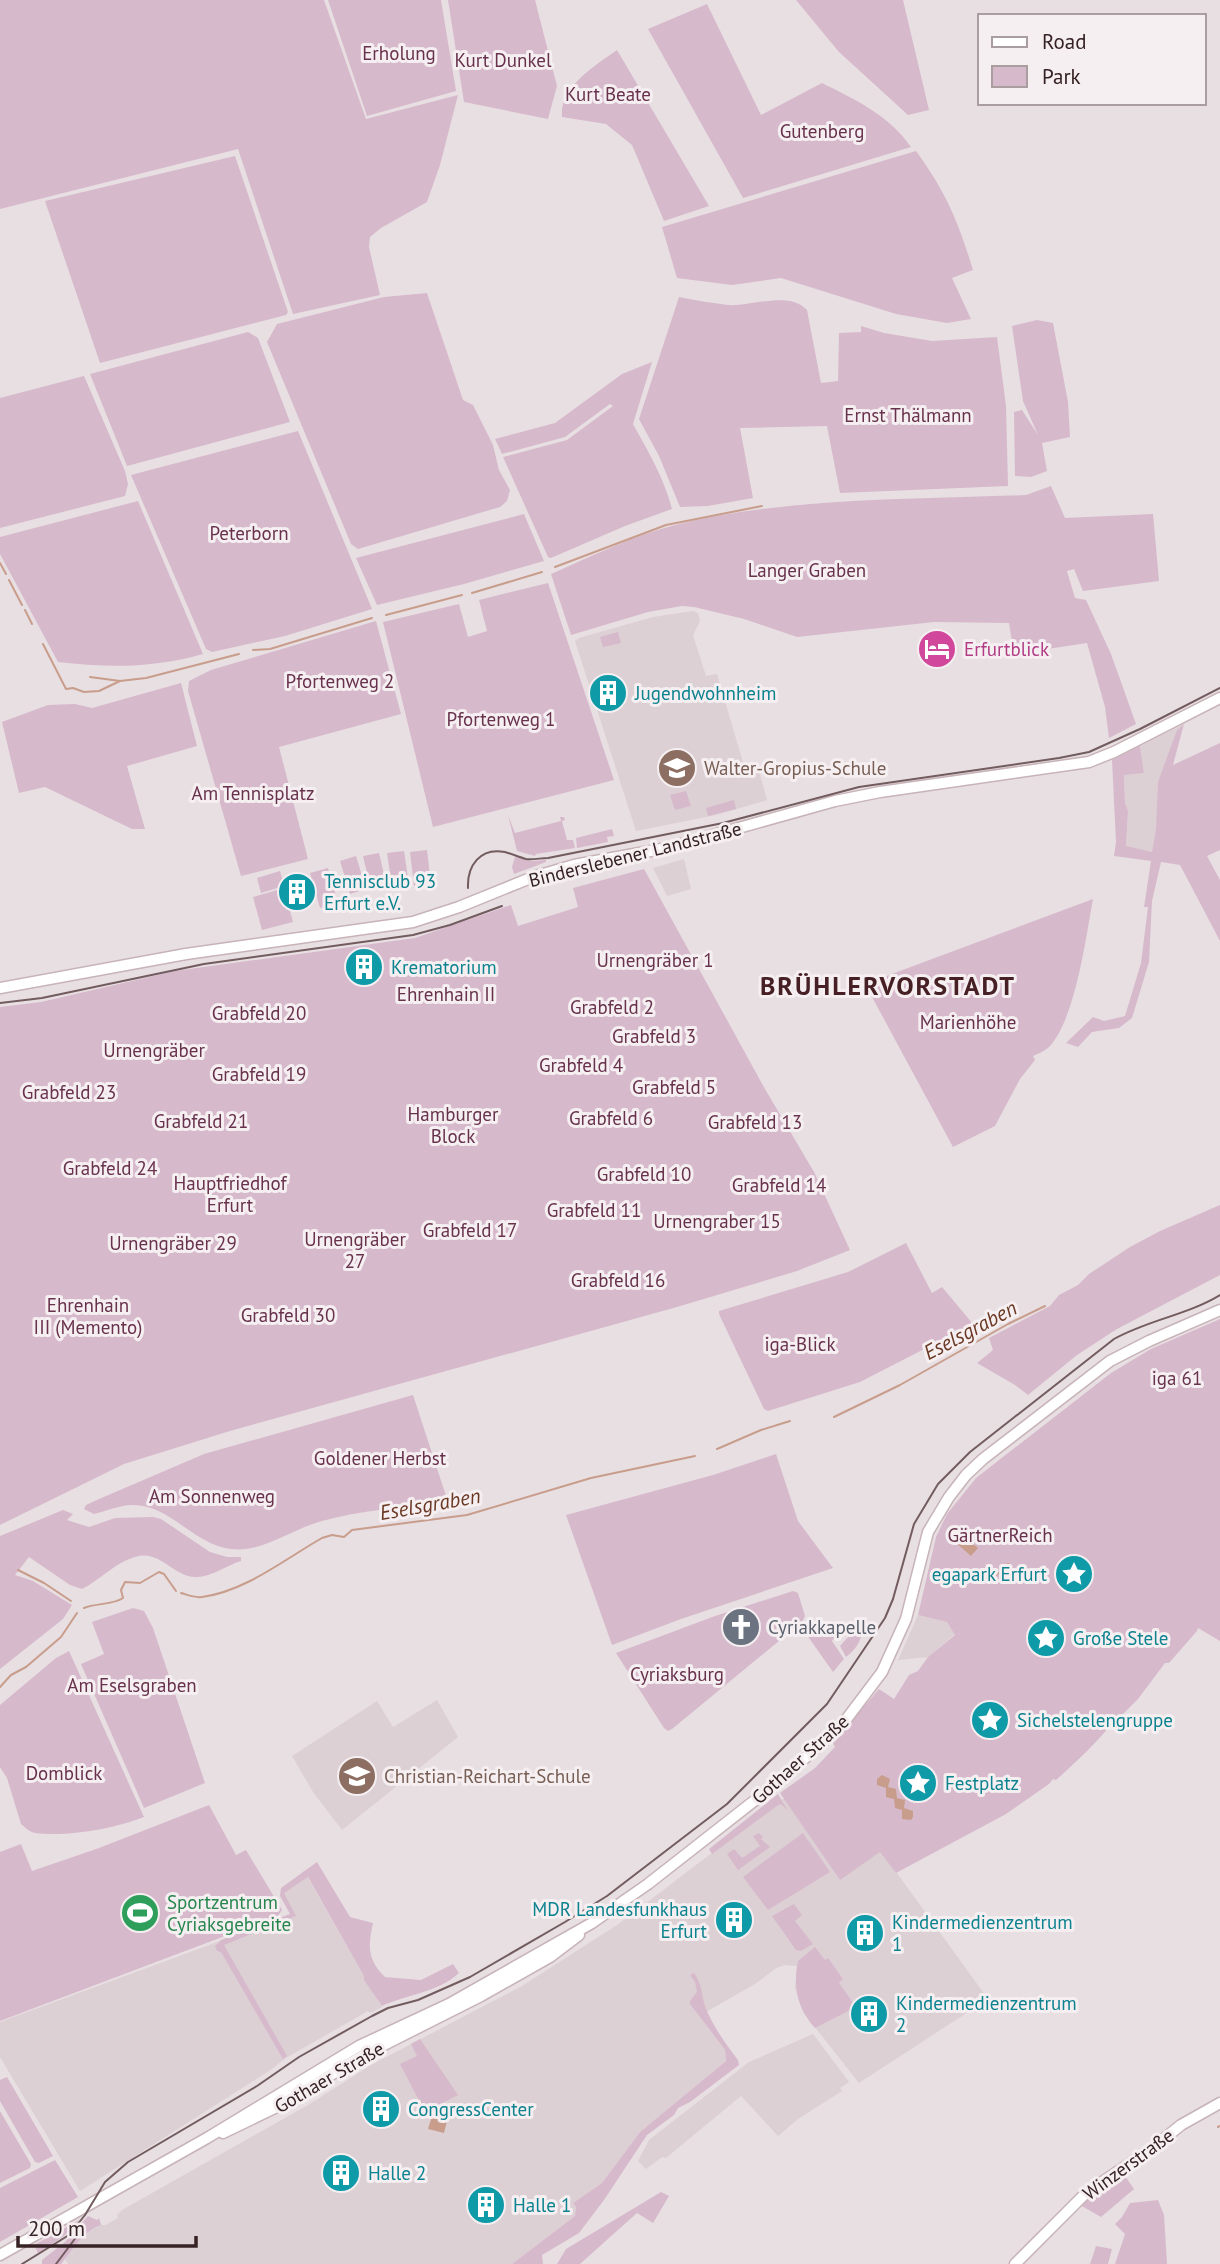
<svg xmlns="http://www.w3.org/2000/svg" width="1220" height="2264" font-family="'PT Sans',sans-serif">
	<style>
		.built { fill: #dcd0d4 }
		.green { fill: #d7b9cc }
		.water { fill: #c89d8c }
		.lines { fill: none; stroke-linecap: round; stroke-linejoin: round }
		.stream { stroke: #c89d8c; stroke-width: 2 }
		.secondary-casing { stroke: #c7b3b8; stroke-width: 13 }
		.secondary { stroke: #fff; stroke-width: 10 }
		.tram { stroke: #725c5f; stroke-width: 2 }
		.labels { text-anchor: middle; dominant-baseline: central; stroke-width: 6; stroke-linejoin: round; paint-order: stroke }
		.park-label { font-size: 19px; fill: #68314c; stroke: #f5eff1 }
		.hotel-label { font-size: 19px; fill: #b23c85; stroke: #f5eff1; text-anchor: start }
		.culture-label { font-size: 19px; fill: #0d838f; stroke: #f5eff1; text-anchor: start }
		.education-label { font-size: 19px; fill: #785e54; stroke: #f5eff1; text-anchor: start }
		.street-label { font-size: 19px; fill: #362225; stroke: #f5eff1 }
		.worship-label { font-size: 19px; fill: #5b616d; stroke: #f5eff1; text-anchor: start }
		.leisure-label { font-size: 19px; fill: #27864d; stroke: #f5eff1; text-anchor: start }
		.water-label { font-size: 21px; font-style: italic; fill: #6b3823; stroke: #f5eff1 }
		.district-label { font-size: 26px; font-weight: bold; letter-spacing: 2px; fill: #462025; stroke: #f5eff1 }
	</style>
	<rect width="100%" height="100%" fill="#e8dfe2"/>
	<!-- built -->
	<path class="built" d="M693,611L698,613L700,621L693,635L706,676L717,674L744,766L757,764L767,800L716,815L636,831L575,641L579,638L653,617Z
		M1184,724L1177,730L1152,852L1126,847L1128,811L1125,803L1124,774L1144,773L1140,746Z
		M684,859L691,889L667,896L653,868Z
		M918,1615L947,1622L955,1634L928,1657L898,1660Z
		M437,1700L458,1737L342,1830L313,1792L292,1756L377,1701L393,1727Z
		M784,1798L840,1879L881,1851L988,1999L859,2083L803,2012L795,1988L797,1966L785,1965L776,1968L755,1984L699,2016L725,2050L726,2061L640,2132L602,2183L573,2203L576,2207L575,2216L512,2264H68L65,2259L79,2241L96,2225H106L118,2218L117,2215L122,2210L308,2105L371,2065L522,1986L620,1923Z
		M304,1871L382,2007L370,2013L368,2011L286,2058L269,2071L80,2191L0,2057V2022L291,1915L281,1892Z
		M813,2034L849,2082L840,2088L842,2091L798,2119L778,2136L741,2096L666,2158L662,2157L646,2169L638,2161L649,2140L749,2062Z"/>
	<!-- green -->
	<path class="green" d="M0,0H324L366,119L458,95L440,165L427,202L381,228L370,237L369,247L380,295L293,314L238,149L0,209Z
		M328,0H441L456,91L367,116Z
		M448,0H535L557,86L548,119L464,102Z
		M796,0H903L929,110L908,115L839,52Z
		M707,4L761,115L822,83C856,100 889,115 911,147L743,198L648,29Z
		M617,50L709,206L664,221L632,145L606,124L562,117C559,87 596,65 617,50Z
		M916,151C946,192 958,221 973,270L952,278L971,319L947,323L896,314L781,278L732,285L677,278L662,227Z
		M235,156L288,312L286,315L100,363L45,201Z
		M427,293L463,400L473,405L493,445L499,470L510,490L507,501L500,507L358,549L351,544L267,342L277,324L384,297Z
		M679,297C695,300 711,303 728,305C750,307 789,290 807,310L821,383L838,381L839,333L861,332V326L884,333L932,341L997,337L1006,406L1008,486L840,493L827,426L740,428L753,498L708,506L680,507L659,456L639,419Z
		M1037,320L1053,323L1068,402L1070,437L1042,443L1047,471L1031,477L1015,476L1014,412L1022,410L1038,435L1023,401L1012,326Z
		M248,332L258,338L290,422L127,466L90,374Z
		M652,362L633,424C648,451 664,478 672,509L625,526L551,558L548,557L503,457L567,440L613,406L610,404L565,437L502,454L495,439L555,423L622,374Z
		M84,376L125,471L128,484L125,496L0,528V398Z
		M298,431L372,609L285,636L212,652L206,649L131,475Z
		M1051,486L1065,518L1153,514L1159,581L1083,591L1074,569L1067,571L1075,598L1086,600L1111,654L1136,724L1109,738L1105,707L1087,643L1014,654L1009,623L934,622L797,637L744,619L694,607L682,606L648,612L571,635L551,574C592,556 632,536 675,525C788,497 909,500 1026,495Z
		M138,501L203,654C154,668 108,668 58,662L0,554V537Z
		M524,514L544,561L464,584L377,605L356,558Z
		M548,583L614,780L433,827L383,622L459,604L468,637L487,631L479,600Z
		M376,621L401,714L279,747L308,859L241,876L188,691L189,681L211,670Z
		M618,632L621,643L603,647L600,637Z
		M181,683L197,746L127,766L145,829H132L45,787L19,793L2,722L48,705L75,704L92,708Z
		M1184,724L1173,765L1220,743V850L1207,856L1220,880V941L1180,865L1161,862L1152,901L1149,962L1132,1018L1119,1028L1092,1032L1078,1047L1066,1043L1093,1017L1104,1021L1125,1016L1141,963L1148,907H1144L1151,861L1114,856L1116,842L1112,760L1140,746L1144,773L1124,775L1125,803L1128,811L1126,846L1152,852L1156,829L1158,782L1177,730Z
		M686,791L691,806L675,810L670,795Z
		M734,800L736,809L708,816L706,808Z
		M508,815L515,833L561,821L560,817H564L565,820L562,821L567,840H573L575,848L536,854L535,856L517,851Z
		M612,829L614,836L607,837L608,842L577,848L576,838Z
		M427,850L431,884L414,886L410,852Z
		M404,851L409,885L392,887L387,853Z
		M379,853L387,887L371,890L363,856Z
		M356,856L366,889L350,894L340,861Z
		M515,857L532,861L546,860V862L514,874L512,867Z
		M328,868L338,903L320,908L310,873Z
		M644,869L765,1089L814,1172L850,1250L797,1271L677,1307L230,1431L124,1464L0,1525V1007L41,1002L175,971L415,938L511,905L518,926L578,907L573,888Z
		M280,871L284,886L261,893L257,878Z
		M284,888L293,922L262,930L253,897Z
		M1093,899C1086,937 1075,1022 1048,1048C1044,1051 1038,1054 1033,1056L1035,1060L1020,1079L995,1126L953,1147L865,984Z
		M1220,1205V1275L1117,1329L1077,1355L1028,1395L1015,1385L977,1363L993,1350L989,1338L1050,1306L1059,1295L1078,1285L1089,1274L1130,1247L1160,1231Z
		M906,1243L932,1293L942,1287L973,1324L860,1382L768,1411L764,1409L719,1314V1311L848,1272Z
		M1220,1319V1641L1198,1628L1197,1631L1169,1663H1165L1138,1699L1115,1722L1112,1723C1097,1743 1076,1762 1056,1780L1053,1779L1049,1784L1006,1814L896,1873L880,1852L840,1880L780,1793L815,1768L835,1747L833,1743L879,1689L894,1699L909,1675L918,1671L928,1657L955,1635L947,1622L918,1615L936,1537L947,1514L976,1478L1111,1373L1151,1349Z
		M413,1395L448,1502C406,1507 362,1510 322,1521C292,1529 262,1553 231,1549C193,1545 170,1503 130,1505C118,1506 106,1511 94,1514L84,1509L86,1505L99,1499L204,1454Z
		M776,1454L798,1521L833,1568L681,1619L612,1645L566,1515L713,1475Z
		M63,1510L73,1514L67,1520L89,1527L115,1518L153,1517L161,1519L210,1552L227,1557H241V1561C227,1565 210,1578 195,1577C175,1577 161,1552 139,1556C116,1561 102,1579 82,1589L70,1585L29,1557L15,1575L33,1581L72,1605L63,1619L0,1669V1536Z
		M793,1591L798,1593L805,1616L802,1622L672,1729L668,1731L664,1728L616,1653L715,1616Z
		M133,1608L144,1611L153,1628L205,1783L144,1808L81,1664L104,1654L92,1622Z
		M830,1622L839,1624L840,1631L832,1641L844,1659L833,1672L804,1631L813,1624Z
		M858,1623L862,1628C862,1641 856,1649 846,1657L840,1646L848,1637L852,1624Z
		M69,1651L144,1817C114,1829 67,1837 35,1833C29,1832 25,1827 21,1824L7,1778L0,1767V1705L56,1658Z
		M778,1794L788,1811L781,1804L777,1806L712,1854L709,1849Z
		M209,1805L236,1855L246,1850L282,1910L278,1916L0,2021V1852L21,1844L32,1871L99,1848Z
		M759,1833L763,1837L761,1839L770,1847L738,1870L727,1854L734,1849L742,1858L760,1846L753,1836Z
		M803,1833L830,1872L768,1910L743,1877Z
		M317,1862L350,1917L373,1923C368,1946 367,1959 385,1977L421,1980L453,1964L459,1973C437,1993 408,1994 382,2006L364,1980V1976L308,1877L284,1893L296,1916L224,1945L287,2056L283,2059L221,1952L217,1951L215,1946L221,1940L290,1914L280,1896L281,1888Z
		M794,1904L802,1915L795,1921L813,1944L801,1951L796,1950L772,1916Z
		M815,1947L825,1960L828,1958L843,1979L839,1983L856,2007L815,2028C797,2008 793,1987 798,1961Z
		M694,1973C703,1985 701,1995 706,2009C713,2026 727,2046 738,2060L739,2065L690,2102L678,2108L674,2115L647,2135L604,2200L579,2233L542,2255L543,2264H512L575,2216L576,2207L573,2203L602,2183L640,2132L726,2061L725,2050L690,2004V2001L697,1992L695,1982L690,1975Z
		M420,2039L458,2095L425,2112L400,2064L417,2056L411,2044Z
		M7,2077L53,2156L39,2163L35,2162L0,2101V2080Z
		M0,2111L31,2164L30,2168L0,2183Z
		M55,2160L78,2197L0,2242V2188Z
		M1123,2173L1134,2189L1101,2217L1080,2205Z
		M661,2192L669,2196L653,2223L637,2213L580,2264H557L566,2249Z
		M1158,2200L1164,2215L1167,2264H1115L1125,2234L1115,2224L1122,2217L1130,2203Z
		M88,2216L97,2220L99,2218L101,2225C84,2230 72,2251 61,2264H42V2260L65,2242Z
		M79,2220L64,2236L38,2253L34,2245Z
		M1096,2246L1112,2249L1108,2264H1090Z"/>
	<!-- water -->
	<path class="water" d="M961,1534L978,1548L971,1556L955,1542Z
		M882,1775L890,1779L888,1787L896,1789L897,1798L905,1800L904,1808L913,1811V1817L911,1820L902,1819V1810L895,1808L894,1799L886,1797V1788L877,1785V1779Z
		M433,2113L448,2117L444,2133L428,2129Z"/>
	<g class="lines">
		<!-- stream -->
		<path class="stream" d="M0,563L6,574
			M555,567L666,525L762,506
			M9,580L22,605
			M472,593L542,572
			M25,610L32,624
			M386,615L462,595
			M43,644L66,689L73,688L84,692L99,691L120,681L146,678L239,654
			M253,650L270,649L372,618
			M90,677L120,681
			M834,1417L900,1385L1008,1324L1045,1306
			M717,1449L761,1430L790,1421
			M18,1570L44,1583L71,1601
			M995,1576L1008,1564
			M181,1593C188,1595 194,1598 202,1597C246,1591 285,1559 322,1538L332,1535L344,1537L352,1530L467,1515L591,1478L695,1456
			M84,1608C96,1603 113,1605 123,1598L121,1590L125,1582L140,1583L159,1572L164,1574L176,1591
			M0,1687L11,1675L26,1667L61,1637L77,1613
			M1218,2127L1220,2126"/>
		<defs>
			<path id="secondary" d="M0,988L186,954L413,922L459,907L533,877L574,865L667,848L835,801L880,792L1089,762L1114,752L1220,698
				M223,2133L279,2106L366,2054L481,1996L550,1957L579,1935
				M0,2255L207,2138L359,2046L449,2004L592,1923L648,1884L777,1783L842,1725L882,1672L906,1619L928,1532L949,1497L966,1475L983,1459L1110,1361L1149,1341L1220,1310
				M1015,2264L1086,2193L1150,2150L1181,2125L1220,2103"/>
		</defs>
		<!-- secondary casing -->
		<use href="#secondary" class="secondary-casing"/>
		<!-- secondary -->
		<use href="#secondary" class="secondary"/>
		<!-- tram -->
		<path class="tram" d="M468,888C467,866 480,847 505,852C512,854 519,857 526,859C533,860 541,858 548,858L723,823L859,787L1059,758L1089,752L1140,729L1220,688
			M0,1003L42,998L204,964L413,935L450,925L502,906
			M22,2264L69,2235L85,2215L105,2182L128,2162L257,2086L299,2057L372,2016L388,2008L418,2000L470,1977L565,1922L607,1896L727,1804L827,1704L885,1618L893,1599L914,1524L938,1484L970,1452L1114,1339C1148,1320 1187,1315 1220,1295
			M56,2264L77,2236"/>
	</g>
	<!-- icons -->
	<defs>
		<symbol id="hotel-disc" viewBox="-11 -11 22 22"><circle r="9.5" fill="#d1479c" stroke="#f5eff1"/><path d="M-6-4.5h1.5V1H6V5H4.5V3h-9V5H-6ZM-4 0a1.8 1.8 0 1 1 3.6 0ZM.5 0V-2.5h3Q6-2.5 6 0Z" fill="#fff"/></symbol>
		<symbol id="building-disc" viewBox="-11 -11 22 22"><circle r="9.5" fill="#0f9aa8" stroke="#f5eff1"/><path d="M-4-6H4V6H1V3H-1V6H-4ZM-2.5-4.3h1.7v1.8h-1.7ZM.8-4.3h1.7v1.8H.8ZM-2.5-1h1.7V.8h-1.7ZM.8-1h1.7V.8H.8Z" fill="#fff"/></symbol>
		<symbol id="school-disc" viewBox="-11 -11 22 22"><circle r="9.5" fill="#8d6e63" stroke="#f5eff1"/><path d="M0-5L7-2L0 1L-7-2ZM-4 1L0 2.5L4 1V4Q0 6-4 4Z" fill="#fff"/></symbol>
		<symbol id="sight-disc" viewBox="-11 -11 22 22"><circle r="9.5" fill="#0f9aa8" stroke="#f5eff1"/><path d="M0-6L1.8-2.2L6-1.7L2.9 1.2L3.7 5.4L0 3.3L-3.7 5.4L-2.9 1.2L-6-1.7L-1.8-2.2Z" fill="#fff"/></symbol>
		<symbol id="church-disc" viewBox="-11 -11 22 22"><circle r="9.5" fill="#6b7280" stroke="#f5eff1"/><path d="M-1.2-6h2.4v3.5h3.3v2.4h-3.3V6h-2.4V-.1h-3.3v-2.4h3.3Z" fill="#fff"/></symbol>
		<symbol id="stadium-disc" viewBox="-11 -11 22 22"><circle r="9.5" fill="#2e9e5b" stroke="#f5eff1"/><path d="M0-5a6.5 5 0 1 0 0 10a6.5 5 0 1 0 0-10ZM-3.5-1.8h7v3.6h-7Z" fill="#fff"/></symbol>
	</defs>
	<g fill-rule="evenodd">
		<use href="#hotel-disc" x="915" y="627" width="44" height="44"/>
		<use href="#building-disc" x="586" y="671" width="44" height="44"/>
		<use href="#school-disc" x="655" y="746" width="44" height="44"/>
		<use href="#building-disc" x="275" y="870" width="44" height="44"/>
		<use href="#building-disc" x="342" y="945" width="44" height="44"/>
		<use href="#sight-disc" x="1052" y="1552" width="44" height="44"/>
		<use href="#church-disc" x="719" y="1605" width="44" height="44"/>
		<use href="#sight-disc" x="1024" y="1616" width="44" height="44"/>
		<use href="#sight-disc" x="968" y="1698" width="44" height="44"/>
		<use href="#school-disc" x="335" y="1754" width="44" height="44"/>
		<use href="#sight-disc" x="896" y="1761" width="44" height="44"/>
		<use href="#stadium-disc" x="118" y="1891" width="44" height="44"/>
		<use href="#building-disc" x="712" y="1898" width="44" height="44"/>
		<use href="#building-disc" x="843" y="1911" width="44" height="44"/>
		<use href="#building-disc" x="847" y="1992" width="44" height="44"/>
		<use href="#building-disc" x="359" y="2087" width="44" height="44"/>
		<use href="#building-disc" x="319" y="2151" width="44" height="44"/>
		<use href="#building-disc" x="464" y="2183" width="44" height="44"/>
	</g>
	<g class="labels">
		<!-- park labels -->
		<g class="park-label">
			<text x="399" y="53">Erholung</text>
			<text x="503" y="60">Kurt Dunkel</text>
			<text x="608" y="94">Kurt Beate</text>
			<text x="822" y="131">Gutenberg</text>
			<text x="908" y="415">Ernst Thälmann</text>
			<text x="249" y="533">Peterborn</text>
			<text x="807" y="570">Langer Graben</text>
			<text x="340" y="681">Pfortenweg 2</text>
			<text x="501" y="719">Pfortenweg 1</text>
			<text x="253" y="793">Am Tennisplatz</text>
			<text x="655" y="960">Urnengräber 1</text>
			<text x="446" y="994">Ehrenhain II</text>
			<text x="612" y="1007">Grabfeld 2</text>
			<text x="259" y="1013">Grabfeld 20</text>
			<text x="968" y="1022">Marienhöhe</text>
			<text x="654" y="1036">Grabfeld 3</text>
			<text x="154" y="1050">Urnengräber</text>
			<text x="581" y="1065">Grabfeld 4</text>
			<text x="259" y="1074">Grabfeld 19</text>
			<text x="674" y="1087">Grabfeld 5</text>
			<text x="69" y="1092">Grabfeld 23</text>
			<text x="453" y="1114">Hamburger<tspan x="453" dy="22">Block</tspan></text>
			<text x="611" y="1118">Grabfeld 6</text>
			<text x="201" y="1121">Grabfeld 21</text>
			<text x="755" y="1122">Grabfeld 13</text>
			<text x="110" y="1168">Grabfeld 24</text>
			<text x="644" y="1174">Grabfeld 10</text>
			<text x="230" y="1183">Hauptfriedhof<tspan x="230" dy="22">Erfurt</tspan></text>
			<text x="779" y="1185">Grabfeld 14</text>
			<text x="594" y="1210">Grabfeld 11</text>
			<text x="717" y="1221">Urnengraber 15</text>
			<text x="470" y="1230">Grabfeld 17</text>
			<text x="355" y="1239">Urnengräber<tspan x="355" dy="22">27</tspan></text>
			<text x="173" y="1243">Urnengräber 29</text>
			<text x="618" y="1280">Grabfeld 16</text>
			<text x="88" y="1305">Ehrenhain<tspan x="88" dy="22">III (Memento)</tspan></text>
			<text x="288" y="1315">Grabfeld 30</text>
			<text x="800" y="1344">iga-Blick</text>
			<text x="1177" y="1378">iga 61</text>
			<text x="380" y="1458">Goldener Herbst</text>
			<text x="212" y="1496">Am Sonnenweg</text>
			<text x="1000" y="1535">GärtnerReich</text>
			<text x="677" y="1674">Cyriaksburg</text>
			<text x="132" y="1685">Am Eselsgraben</text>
			<text x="64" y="1773">Domblick</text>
		</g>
		<!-- hotel labels -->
		<g class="hotel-label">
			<text x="964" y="649">Erfurtblick</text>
		</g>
		<!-- culture labels -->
		<g class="culture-label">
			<text x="635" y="693">Jugendwohnheim</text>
			<text x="324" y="881">Tennisclub 93<tspan x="324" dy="22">Erfurt e.V.</tspan></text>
			<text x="391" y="967">Krematorium</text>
			<text x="1047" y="1574" text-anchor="end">egapark Erfurt</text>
			<text x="1073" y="1638">Große Stele</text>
			<text x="1017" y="1720">Sichelstelengruppe</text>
			<text x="945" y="1783">Festplatz</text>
			<text x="707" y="1909" text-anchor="end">MDR Landesfunkhaus<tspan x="707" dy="22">Erfurt</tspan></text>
			<text x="892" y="1922">Kindermedienzentrum<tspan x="892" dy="22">1</tspan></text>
			<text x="896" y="2003">Kindermedienzentrum<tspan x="896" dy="22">2</tspan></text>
			<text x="408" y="2109">CongressCenter</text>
			<text x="368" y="2173">Halle 2</text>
			<text x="513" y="2205">Halle 1</text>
		</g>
		<!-- education labels -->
		<g class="education-label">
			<text x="704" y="768">Walter-Gropius-Schule</text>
			<text x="384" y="1776">Christian-Reichart-Schule</text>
		</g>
		<!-- street labels -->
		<g class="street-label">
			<text transform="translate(635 854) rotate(-14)">Binderslebener Landstraße</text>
			<text transform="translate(800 1759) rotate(-42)">Gothaer Straße</text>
			<text transform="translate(329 2077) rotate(-30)">Gothaer Straße</text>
			<text transform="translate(1128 2164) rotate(-36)">Winzerstraße</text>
		</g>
		<!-- worship labels -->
		<g class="worship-label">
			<text x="768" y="1627">Cyriakkapelle</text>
		</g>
		<!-- leisure labels -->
		<g class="leisure-label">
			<text x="167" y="1902">Sportzentrum<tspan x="167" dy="22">Cyriaksgebreite</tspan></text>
		</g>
		<!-- water labels -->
		<g class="water-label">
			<text transform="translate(970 1330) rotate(-28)">Eselsgraben</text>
			<text transform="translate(430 1504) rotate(-10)">Eselsgraben</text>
		</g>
		<!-- district labels -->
		<g class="district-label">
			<text x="888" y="985">BRÜHLERVORSTADT</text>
		</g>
	</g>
	<!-- legend -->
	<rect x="978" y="14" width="228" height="91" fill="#f5eff1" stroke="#a99d9f" stroke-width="2"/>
	<rect x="992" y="37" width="35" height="10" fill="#ffffff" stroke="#a99d9f" stroke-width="2"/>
	<text x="1042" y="49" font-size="21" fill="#362225">Road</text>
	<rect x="992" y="66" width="35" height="21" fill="#d7b9cc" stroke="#a99d9f" stroke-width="2"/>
	<text x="1042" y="84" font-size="21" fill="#362225">Park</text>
	<!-- scale -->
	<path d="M18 2236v10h178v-10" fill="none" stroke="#362225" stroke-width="3.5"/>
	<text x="28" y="2236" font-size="21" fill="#362225" stroke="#f5eff1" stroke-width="5" paint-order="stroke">200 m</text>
</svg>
